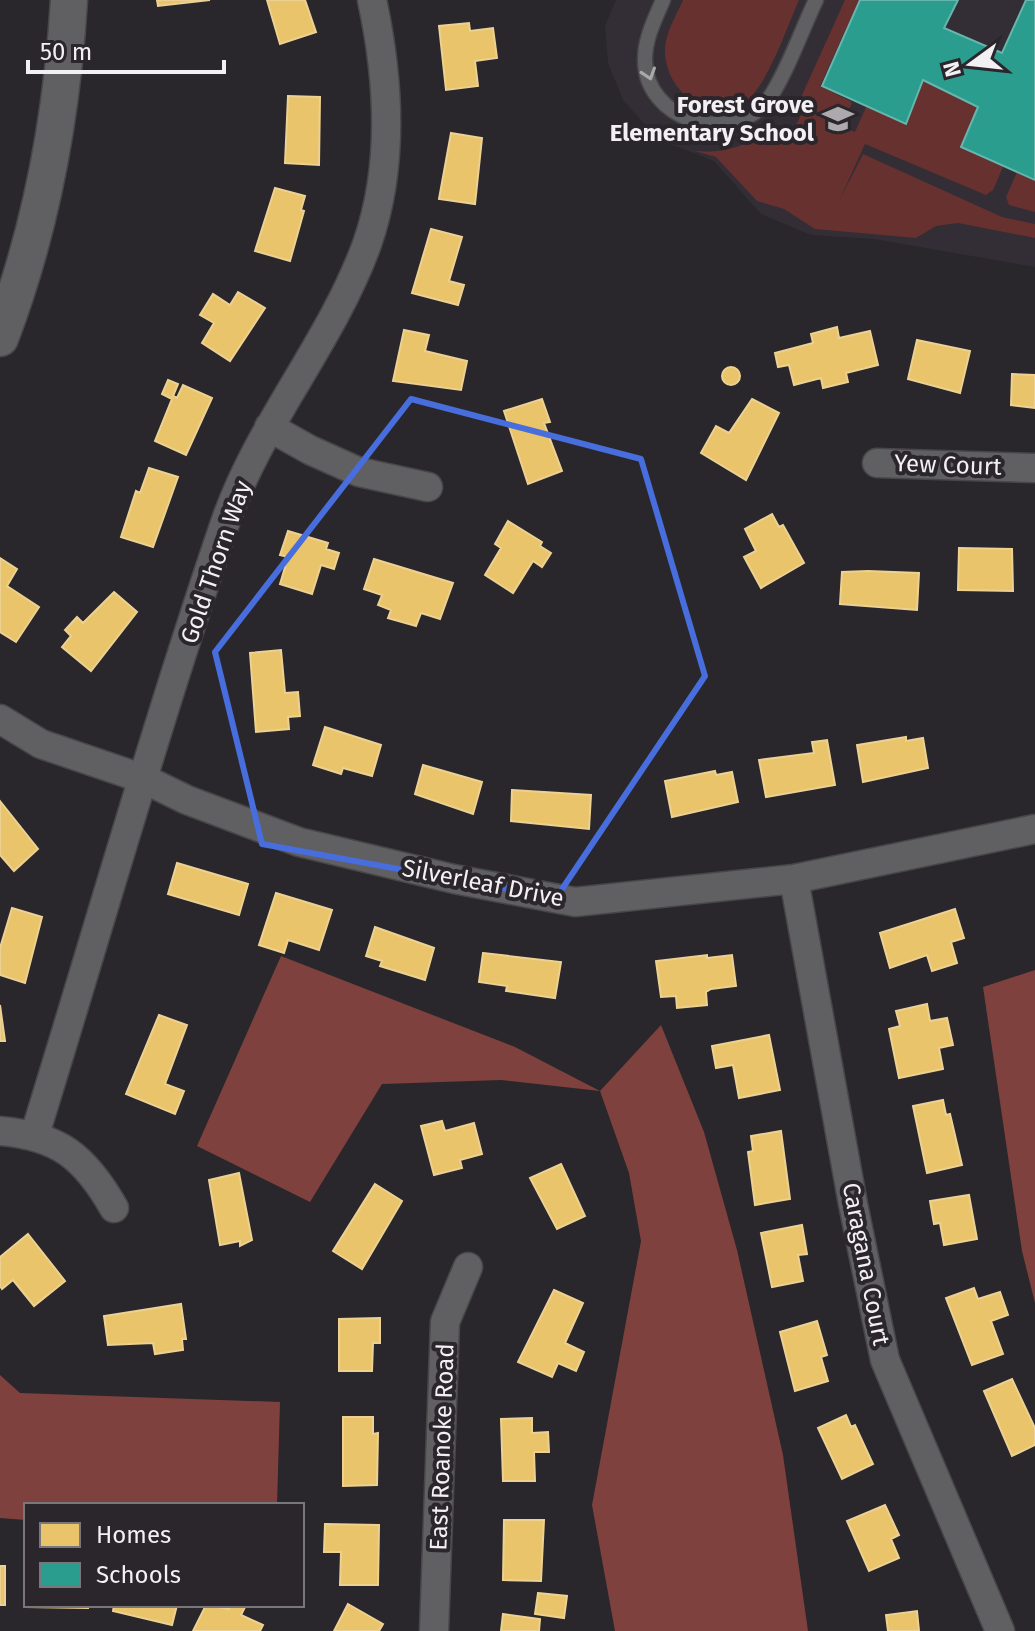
<svg xmlns="http://www.w3.org/2000/svg" width="1035" height="1631" font-family="'Fira Sans',sans-serif">
	<style>
		.built { fill: #332d36 }
		.green { fill: #67312f }
		.forest { fill: #7f413e }
		.homes { fill: #e9c46a; stroke: #ecd193; stroke-width: 2 }
		.schools { fill: #2a9d8f; stroke: #66b6ad; stroke-width: 2 }
		.lines { fill: none; stroke-linecap: round; stroke-linejoin: round }
		.service-casing { stroke: #474648; stroke-width: 17 }
		.minor-casing { stroke: #474648; stroke-width: 31 }
		.tertiary-casing { stroke: #474648; stroke-width: 39 }
		.service { stroke: #605f62; stroke-width: 14 }
		.minor { stroke: #605f62; stroke-width: 28 }
		.tertiary { stroke: #605f62; stroke-width: 36 }
		.oneway { stroke: #a9a8aa }
		.marked { fill: none; stroke: #486edd; stroke-width: 6; stroke-linejoin: round }
		.labels { text-anchor: middle; dominant-baseline: central; stroke-width: 8; stroke-linejoin: round; paint-order: stroke }
		.poi-label { font-size: 24px; font-weight: bold; fill: #f2f0f3; stroke: #2a262c; text-anchor: end }
		.street-label { font-size: 24px; fill: #f2f0f3; stroke: #2a262c }
	</style>
	<rect width="100%" height="100%" fill="#29272b"/>
	<!-- built -->
	<path class="built" d="M616,0H1035V267L874,239L811,235L761,214L714,161L658,139L623,100L608,63L605,26Z"/>
	<!-- green -->
	<path class="green" d="M683,0H799C788,24 766,91 743,103C706,122 666,91 665,52C664,35 676,16 683,0Z
		M845,0H859L820,86L852,102L843,127L855,132L867,105L906,123L923,80L978,107L961,147L1003,167L993,190L986,195L865,144L840,199L863,154L1002,217L1035,224V238L958,223L936,226L916,238L815,229L784,209L757,201L716,157L695,151C738,154 750,139 787,126L794,129L804,109L797,106Z
		M1017,172L1035,180V212L1009,205L1006,197Z"/>
	<!-- forest -->
	<path class="forest" d="M281,956L515,1047L600,1091L661,1025L704,1132L737,1250L783,1455L808,1631H615L592,1505L641,1241L629,1173L600,1091L501,1080L382,1084L310,1202L197,1146Z
		M1035,970V1303L1022,1251L983,987Z
		M0,1375L20,1393L280,1402L277,1505H26V1520L0,1518Z"/>
	<!-- homes -->
	<path class="homes" d="M157,0H210L158,6Z
		M267,0H305L316,32L280,44Z
		M469,23L470,31L493,28L497,58L475,61L478,86L446,90L439,26Z
		M288,96L320,97L319,165L285,163Z
		M451,133L482,138L475,204L439,199Z
		M275,188L305,196L301,210L304,211L290,261L255,251Z
		M431,229L462,237L449,281L464,285L458,305L412,293Z
		M238,292L265,308L230,361L202,343L214,323L200,315L213,294L230,305Z
		M837,327L839,338L870,331L878,365L846,373L848,382L823,388L821,378L794,385L789,365L778,367L775,353L813,343L811,334Z
		M404,330L429,335L425,351L467,361L461,390L393,381Z
		M917,340L970,351L960,393L908,379Z
		M722 376a9 9 0 1 1 18 0a9 9 0 1 1-18 0Z
		M1012,374L1035,375V408L1011,405Z
		M168,380L178,384L173,396L177,398L183,385L212,398L186,455L155,441L172,399L162,394Z
		M542,399L550,422L544,423L562,471L528,484L504,411Z
		M752,399L779,413L746,480L701,453L716,426L729,433Z
		M149,468L178,477L153,547L121,537L136,491L140,493Z
		M772,514L779,527L783,525L804,563L761,588L744,557L756,551L745,529Z
		M508,521L542,542L540,546L551,553L542,567L533,561L513,593L485,575L501,548L495,544Z
		M288,531L328,543L326,549L339,553L334,569L321,565L312,594L280,584L288,557L280,555Z
		M959,548L1012,549L1013,591L958,590Z
		M0,558L17,569L7,586L39,607L16,642L0,632Z
		M374,559L453,583L440,619L421,613L416,626L388,618L391,610L378,605L382,595L364,589Z
		M868,571L919,573L917,610L840,604L842,572Z
		M114,592L137,612L91,671L62,647L71,636L65,630L77,617L83,623Z
		M281,650L285,693L298,692L300,716L288,717L289,729L256,732L250,653Z
		M325,727L381,745L372,776L343,768L341,774L313,765Z
		M906,737V741L923,738L928,768L863,782L857,745Z
		M827,740L835,785L766,797L759,760L814,753L812,742Z
		M423,765L482,782L473,814L415,794Z
		M715,771L716,775L732,772L738,802L672,817L665,781Z
		M512,790L591,795L589,829L511,821Z
		M0,801L38,849L14,871L0,855Z
		M177,863L248,884L239,915L168,894Z
		M276,893L332,910L319,950L288,940L284,953L259,945Z
		M12,908L42,917L25,983L0,975V948Z
		M955,909L964,938L951,942L957,963L932,971L927,955L890,968L880,933Z
		M375,927L434,948L425,980L380,966L382,961L366,956Z
		M483,953L561,962L555,998L506,991L507,986L479,982Z
		M707,955V958L732,955L736,986L711,989L706,992L707,1005L677,1008L676,996L661,997L656,961Z
		M927,1004L930,1021L947,1018L953,1045L939,1048L943,1069L899,1078L889,1029L900,1026L896,1011Z
		M0,1005L5,1041H0Z
		M159,1015L187,1025L165,1084L184,1091L175,1114L126,1094Z
		M769,1035L780,1090L739,1098L733,1065L716,1068L712,1046Z
		M943,1100L946,1115L950,1114L962,1165L927,1173L913,1106Z
		M442,1121L445,1131L474,1123L482,1154L460,1160L462,1168L434,1175L421,1126Z
		M781,1131L790,1199L755,1205L748,1152L753,1151L751,1136Z
		M561,1164L585,1216L557,1229L530,1178Z
		M239,1173L252,1240L240,1246V1241L220,1245L209,1180Z
		M375,1184L402,1201L362,1269L333,1251Z
		M969,1195L977,1239L944,1245L940,1223L934,1224L930,1201Z
		M802,1225L807,1254L798,1255L803,1281L772,1287L761,1233Z
		M28,1234L65,1281L34,1306L13,1280L2,1289L0,1286V1257Z
		M974,1288L978,1299L1000,1292L1008,1315L991,1321L1003,1354L972,1365L946,1298Z
		M554,1290L583,1303L565,1343L584,1352L576,1371L558,1363L552,1377L518,1362Z
		M181,1304L186,1339H182L183,1350L155,1354L153,1343L108,1345L104,1316Z
		M380,1318V1343H373L372,1371H339V1319Z
		M817,1321L827,1355L821,1357L828,1381L795,1391L780,1332Z
		M1012,1379L1035,1428V1445L1012,1456L984,1391Z
		M846,1415L851,1427L855,1425L873,1464L842,1479L818,1428Z
		M343,1417H373V1434L378,1433L377,1485L343,1486Z
		M532,1418V1433L548,1432L549,1452H534L535,1481H503L501,1419Z
		M885,1505L899,1535L891,1539L899,1558L869,1571L847,1521Z
		M504,1520H544L541,1581L503,1580Z
		M325,1524L379,1525L378,1585H340L341,1552H324Z
		M0,1566H5V1605H0Z
		M538,1593L567,1596L564,1618L535,1614Z
		M348,1604L383,1624L379,1631H334Z
		M27,1605H88V1608L27,1607Z
		M114,1605H177L172,1625L113,1611Z
		M206,1605L229,1609L230,1605H246L241,1615L263,1625L260,1631H193Z
		M917,1611L919,1631H888L886,1615Z
		M503,1614L540,1619L539,1631H501Z"/>
	<!-- schools -->
	<path class="schools" d="M860,0H958L944,28L1002,53L1026,0H1035V180L961,147L978,107L923,80L906,124L822,86Z"/>
	<g class="lines">
		<defs>
			<path id="service" d="M663,0C655,19 645,38 645,59C644,120 731,147 768,100C785,77 803,27 816,0"/>
			<path id="minor" d="M269,427L310,450L359,472L428,487
				M877,463L1035,468
				M0,719L41,744L144,779L187,800L299,842L454,879L575,902L794,879L1035,829
				M794,879L853,1204L885,1360L1000,1631
				M0,1131C59,1136 85,1157 114,1208
				M35,1134C98,930 156,725 225,523C259,424 331,343 367,244C394,167 389,79 372,0
				M434,1631L445,1322L468,1267"/>
			<path id="tertiary" d="M0,338C42,228 62,117 69,0"/>
		</defs>
		<!-- service casing -->
		<use href="#service" class="service-casing"/>
		<!-- minor casing -->
		<use href="#minor" class="minor-casing"/>
		<!-- tertiary casing -->
		<use href="#tertiary" class="tertiary-casing"/>
		<!-- service -->
		<use href="#service" class="service"/>
		<!-- minor -->
		<use href="#minor" class="minor"/>
		<!-- tertiary -->
		<use href="#tertiary" class="tertiary"/>
	</g>
	<!-- one-way arrows -->
	<defs><path id="oneway-chevron" d="M-2-3.5L2.5 0L-2 3.5" fill="none" stroke-width="1.6" stroke-linecap="round" stroke-linejoin="round" transform="scale(2)"/></defs>
	<use class="oneway" href="#oneway-chevron" transform="translate(649 74) rotate(72)"/>
	<!-- marked area -->
	<path class="marked" d="M411,399L641,459L705,676L556,898L262,844L215,652Z"/>
	<!-- icons -->
	<defs>
		<symbol id="school-bare" viewBox="-9 -9 18 18"><path d="M0-5L7-2L0 1L-7-2ZM-4 1L0 2.5L4 1V4Q0 6-4 4Z" fill="#acaaad" stroke="#2a262c" stroke-width="2.5" paint-order="stroke"/></symbol>
	</defs>
	<g fill-rule="evenodd">
		<use href="#school-bare" x="816" y="97" width="44" height="44"/>
	</g>
	<g class="labels">
		<!-- poi labels -->
		<g class="poi-label">
			<text x="814" y="105">Forest Grove<tspan x="814" dy="28">Elementary School</tspan></text>
		</g>
		<!-- street labels -->
		<g class="street-label">
			<text transform="translate(948 465) rotate(2)">Yew Court</text>
			<text transform="translate(216 562) rotate(-71)">Gold Thorn Way</text>
			<text transform="translate(483 883) rotate(11)">Silverleaf Drive</text>
			<text transform="translate(866 1264) rotate(79)">Caragana Court</text>
			<text transform="translate(442 1447) rotate(-88)">East Roanoke Road</text>
		</g>
	</g>
	<!-- legend -->
	<rect x="24" y="1503" width="280" height="104" fill="#2a262c" stroke="#7a777c" stroke-width="2"/>
	<rect x="40" y="1523" width="40" height="24" fill="#e9c46a" stroke="#7a777c" stroke-width="2"/>
	<text x="96" y="1543" font-size="24" fill="#f2f0f3">Homes</text>
	<rect x="40" y="1563" width="40" height="24" fill="#2a9d8f" stroke="#7a777c" stroke-width="2"/>
	<text x="96" y="1583" font-size="24" fill="#f2f0f3">Schools</text>
	<!-- north arrow -->
	<g transform="translate(971 64) rotate(255)" stroke="#2a262c" stroke-width="6" paint-order="stroke">
	<path d="M0-6L14 30L0 20L-14 30Z" fill="#f2f0f3"/>
	<text y="-12" font-size="22" font-weight="bold" text-anchor="middle" fill="#f2f0f3">N</text>
	</g>
	<!-- scale -->
	<path d="M28 60v12h196v-12" fill="none" stroke="#f2f0f3" stroke-width="4"/>
	<text x="40" y="60" font-size="24" fill="#f2f0f3" stroke="#2a262c" stroke-width="6" paint-order="stroke">50 m</text>
</svg>
